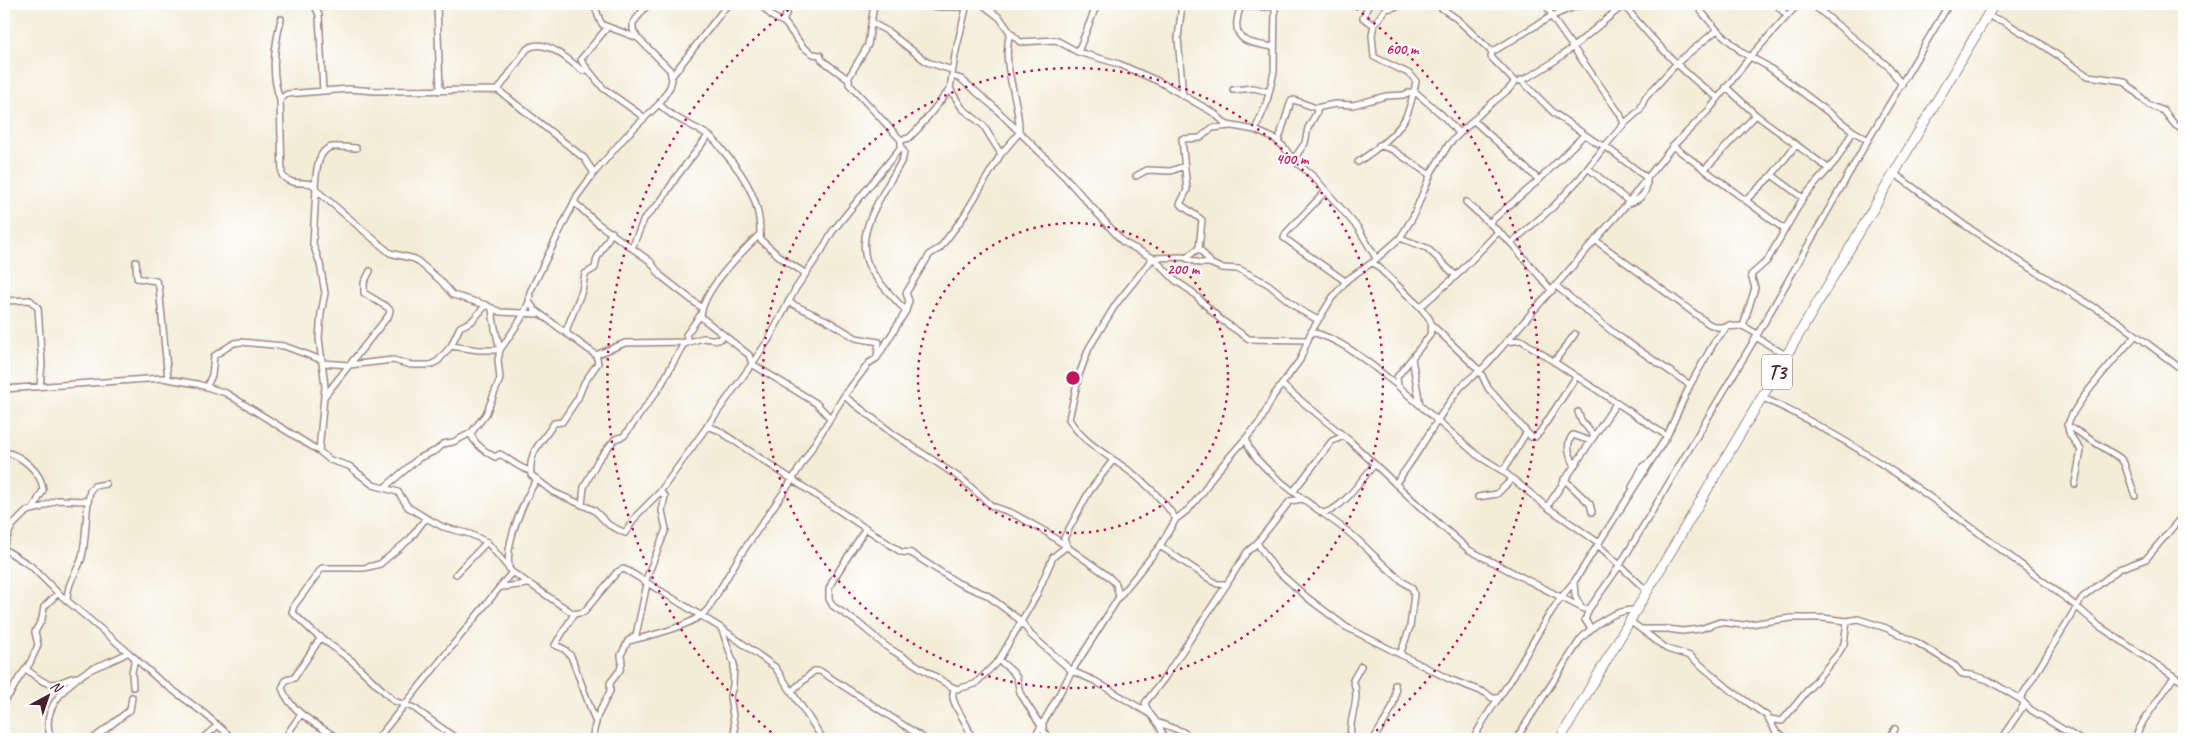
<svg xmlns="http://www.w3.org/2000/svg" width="2188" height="743" font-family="Caveat,sans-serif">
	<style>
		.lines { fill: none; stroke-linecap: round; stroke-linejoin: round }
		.street-casing { stroke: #9e8682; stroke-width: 8 }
		.highway-casing { stroke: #9e8682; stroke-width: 11 }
		.street { stroke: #fff; stroke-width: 5 }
		.highway { stroke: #fff; stroke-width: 9 }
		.ring { fill: none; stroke: #c2185b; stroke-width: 2.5; stroke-dasharray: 2.5 5 }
		.labels { text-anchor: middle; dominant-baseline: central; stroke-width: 4.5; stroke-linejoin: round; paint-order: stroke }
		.shield { fill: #fff; stroke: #80626b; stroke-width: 1 }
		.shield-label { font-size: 20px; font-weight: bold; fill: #4a1f2b }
		.centre { fill: #c2185b; stroke: #fff; stroke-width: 2.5 }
		.ring-label { font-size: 15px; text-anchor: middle; font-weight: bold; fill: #c2185b; stroke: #fff; stroke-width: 4.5; stroke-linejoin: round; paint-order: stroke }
	</style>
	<rect width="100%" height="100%" fill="#fff"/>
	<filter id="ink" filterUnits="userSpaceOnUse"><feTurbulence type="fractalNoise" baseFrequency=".02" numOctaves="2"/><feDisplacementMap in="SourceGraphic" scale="10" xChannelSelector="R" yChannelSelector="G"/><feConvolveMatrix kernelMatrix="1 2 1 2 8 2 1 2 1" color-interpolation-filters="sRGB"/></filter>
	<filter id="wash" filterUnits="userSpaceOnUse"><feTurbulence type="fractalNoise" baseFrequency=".0096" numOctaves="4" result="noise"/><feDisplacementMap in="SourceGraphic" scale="20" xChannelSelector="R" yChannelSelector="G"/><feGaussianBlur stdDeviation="1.12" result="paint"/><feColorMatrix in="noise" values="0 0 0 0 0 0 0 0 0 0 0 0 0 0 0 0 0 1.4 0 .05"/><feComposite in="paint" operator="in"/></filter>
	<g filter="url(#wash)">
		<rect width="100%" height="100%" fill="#f3edd8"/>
	</g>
	<g filter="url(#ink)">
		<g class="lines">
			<defs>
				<path id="street" d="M314,4L319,15L323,91
					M437,4L440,91
					M594,4L600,21L603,25L638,38
					M648,4L633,23V30L638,38L670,70L672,80L670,87L659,104L626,136L594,173L577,196L530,292L529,302L535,310L596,355L598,363L584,383L578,398L562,422L554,423C543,442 528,450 531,475L553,492L594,510L609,525L625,533L637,515L660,492L752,364L769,339L796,288L822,250L832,232L901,147V140L909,138L918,129L950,89L955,55L967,4
					M760,4L773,17L785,23L803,47L813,54L820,55L822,60L849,80
					M874,4L868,45L849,77V84L901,140
					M915,4L941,7H966
					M982,4L1000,18L1009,31L1020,42L1056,40L1078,52L1119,64L1160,82L1214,113L1227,125L1255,130L1275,139L1284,147L1293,160L1314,177L1358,228L1376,258
					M1182,4L1178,38L1183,96
					M1369,4L1363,18L1374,25L1372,35L1374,57L1410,74L1416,81L1414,91L1441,114L1459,133
					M1436,4L1457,19L1492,52
					M1546,4L1552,16
					M1623,4C1649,36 1684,75 1718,98
					M1695,4L1717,30L1743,53L1767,66L1786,80L1853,131L1868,140
					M1776,4L1787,16
					M1812,4L1889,67L1902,85
					M1551,16L1620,114L1624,124
					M1993,18L2003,21L2041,44L2088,76L2124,81L2149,105L2164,111L2175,125L2184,131
					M783,22L790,4
					M872,23L887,31L927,62L952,70
					M1374,25L1386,9L1406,4
					M607,28L581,59L582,62L603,88L645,118
					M1274,47C1257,44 1234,44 1237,21C1238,15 1238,11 1242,6L1266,7L1275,5
					M1078,52L1097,4
					M672,76L728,4
					M952,76L961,79L994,107L1065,177L1123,242L1153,258L1176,281L1191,291L1220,319L1249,339L1307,340
					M1521,80L1554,113L1597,143L1605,146L1647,178L1627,204
					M1520,81C1560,63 1590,31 1624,5
					M1726,87L1756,115L1829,169
					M950,89L962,108L983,125L1001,154
					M498,90L527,49C545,36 569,61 583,71L587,69
					M1233,90L1254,88L1269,92
					M280,99C270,72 275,45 281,19
					M659,104C674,120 694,125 711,137C716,141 720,147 724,152C746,177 762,204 760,239L781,258L805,273L804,274
					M1473,120L1539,180
					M1255,130L1266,105L1274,72L1275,4
					M1278,142L1291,101L1294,100L1316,108
					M1379,145L1393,150L1430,175
					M1673,146L1784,229
					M901,147L904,152L903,158C887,190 849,234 871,270C880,285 894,298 906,311
					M1293,160L1305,143L1308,128L1317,112L1316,108L1335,104L1353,105L1386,96L1403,95L1414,91
					M1358,162C1372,153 1394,136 1403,122C1409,113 1411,101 1414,91
					M1588,168L1628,201
					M1705,169L1756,115
					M1895,174L1963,224L2011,256L2120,323L2184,371
					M1772,175L1803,198
					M1136,176L1147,170L1171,171L1184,166
					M315,186C316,175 317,149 332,147C339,146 348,148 356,148
					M316,190L390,253L415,259L440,280L453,295L486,305L500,312L539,314
					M1325,192L1286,233L1284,238L1345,281
					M1746,200L1772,175L1796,145
					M574,202L597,223L650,261L661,276L702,308
					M1466,202L1511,243L1552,291
					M1490,222L1539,180L1584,135
					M760,234C742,252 702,290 701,317L749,355L752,364L816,403L830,418
					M1400,238L1427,248L1456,276
					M1595,240L1709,324L1717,327L1743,326L1757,334
					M1511,243L1553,207L1581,177L1605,146L1624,124L1640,110L1645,98L1678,62L1717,30
					M632,248L644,219L661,201L677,176L708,136
					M1186,258L1199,248
					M136,262L137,278L156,281L159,287L168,379
					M1373,262L1420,307L1429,318L1432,325L1430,335L1397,377L1398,386L1477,455L1503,471L1547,507L1599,543
					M1211,263L1199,248L1202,220L1180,204L1187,190L1182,139L1200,138L1212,128L1230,126
					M1556,286L1614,333L1690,385
					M4,301L30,300L38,308L42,364L40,386
					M529,302L521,319L500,350L498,360L500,379L486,414L471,433C473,444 486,452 495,457L500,454C511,460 519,469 531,471
					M788,302L826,320L856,338L879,342L877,356
					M1420,307L1456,276L1499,231
					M1432,325L1480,371L1488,388L1531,437H1535L1540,432L1576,377
					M1743,326L1755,288L1751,275L1767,261L1803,198L1837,159L1853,131
					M1311,332C1343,339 1371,365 1397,385
					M567,334V328L582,291L585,274L595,268L597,258L612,232
					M1756,337L1787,356
					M1506,342L1521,340L1667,436
					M451,346L479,350H500C497,336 493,323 492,308
					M596,355L625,343L689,342L703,338L719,340L724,336
					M1412,358L1420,405
					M1554,362L1575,334
					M322,363L349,365L393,360L411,365H430L438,361L451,346L460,327L472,321L486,305
					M1282,385L1350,441L1418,505L1469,550L1584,609H1589
					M207,386L212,375L214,356L234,343L241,342L284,346L322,360
					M4,389L162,378L197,384L226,393L319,451L330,460L349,466L373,485L398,492L408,507L426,518L443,527L470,534L487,542L512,572L574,614L584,612L617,572L623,569L628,571L721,628L775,667L823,739
					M844,396L892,433L963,480L992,506L1012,513L1046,532L1108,576L1116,584L1119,597
					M324,397L389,315L390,310L387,307L364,293V283L370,271
					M1761,397C1877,449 1975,531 2076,606L2099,626L2184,683
					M1578,412L1581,420L1594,436
					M2067,425L2120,458L2124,463L2135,496
					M707,426L718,430L901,552L911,553L958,583L987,595L1021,621L1031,635L1072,671L1095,681L1150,714
					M1247,440C1248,466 1331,517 1352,535C1373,553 1390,574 1412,588L1414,594L1410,627L1401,652L1402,655
					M319,451L325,386L319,338L321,313L325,293L320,264L313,244L316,188L312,184C301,182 289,185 282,175L280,99L287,94L348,89L376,91L498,90L584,158L594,173
					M4,452C20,454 42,472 43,490L33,509
					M1574,464C1569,454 1565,444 1573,435L1590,441
					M1503,471L1526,433
					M1564,479L1590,504L1592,512
					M1395,484C1420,453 1436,418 1460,388C1468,379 1478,373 1486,365L1627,204C1641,200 1648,193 1647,178L1673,146L1709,110L1750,57L1798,4
					M2075,484L2081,450C2076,443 2068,435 2068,427C2067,410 2123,350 2136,335
					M1632,487L1643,466L1650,462
					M384,488L419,458L437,450L443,444L453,442L471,433
					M1293,492L1332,441L1344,436
					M1478,497L1497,494L1512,479
					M582,505L584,487L598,460L615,439L624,436L660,387L683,345L689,342L686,335L701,314
					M1547,507L1617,402
					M1322,513C1342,511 1361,480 1374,465
					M426,518L410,539L380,564L364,568H322L294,606L292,612L313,632L352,661L394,701L414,708L457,739
					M1176,519C1161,497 1143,480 1121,465C1101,451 1081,440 1069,419L1079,375L1089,348L1116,304L1153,258L1183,257L1199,263H1209L1222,268L1239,269L1268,284L1300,310L1318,320
					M866,528L833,580L829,589V599L833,606L857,622L887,647L952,687L957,689L975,684L999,660L1037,594L1053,557L1067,546L1064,538L1089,492L1113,460
					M1257,543L1275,569L1309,599L1346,627L1449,679L1486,693L1492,698H1497
					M4,545L12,526L27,511L40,508L57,500L88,501
					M1598,545L1647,591
					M1160,546L1217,584H1227L1247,552L1257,543L1290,501L1303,499
					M4,549L31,566L58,593L128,652L158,679L205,714L233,739
					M509,566C505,542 524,500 537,479
					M456,574L487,542
					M645,582L666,529L662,511L665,496L660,492
					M1574,582L1575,596L1580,605
					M503,587L527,584
					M67,601C67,581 77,574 82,557C87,535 85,513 90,491L94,486L106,484
					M574,614L555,645L564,649L571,656L596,723
					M1630,621L1667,649L1690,656L1729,689L1767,716L1776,732L1788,739
					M1591,628L1585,620L1589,609L1620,565L1756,337L1868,140L1949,4
					M1641,629H1668L1682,631L1700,629L1720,622L1743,625L1791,618H1822L1847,621L1858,619L1886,628L1918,643L1955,666L1962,674L1972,675L1988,680L2020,699L2031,710L2079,739
					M722,630L734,664L733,686L730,696L735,730L732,739
					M321,637L294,678L286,680L282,688C290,712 318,725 339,739
					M628,641C650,636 694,626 708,609L741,554L792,480L844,396L869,363L877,358L906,311L909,301L906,293L930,254L940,248L962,219L1001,154L1019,133C1021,101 1000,67 1010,33
					M999,660L1013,672L1017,678L1020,693L1041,726
					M26,669C39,679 48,689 64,681C70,678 74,677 80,677
					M133,687L132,672L135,658
					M955,688C945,701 971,723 971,739
					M792,691L814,671H820L925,739
					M2020,699L2082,598L2119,569L2146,559L2184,514
					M4,700L10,694L19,678L30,663L38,645L35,632L42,619L44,607L58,593
					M1770,719L1782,721L1838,654L1844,644L1847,621
					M1043,722V730L1049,739
					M1159,723L1181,731L1194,739
					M52,739C38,713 65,685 86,672C100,664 115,661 128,652
					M93,739L130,710L132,697
					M202,739L217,726
					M284,739L301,714
					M377,739L512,572
					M592,739L597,717L610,691V683L620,670L622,663L621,655L628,641L636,635L647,584
					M1034,739L1072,671L1119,597L1160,546L1176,519L1189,509L1203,492L1213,476L1260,422L1274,395L1300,360L1311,332L1332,298L1348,279L1373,262L1400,238L1413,217L1432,171L1449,144L1486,108L1508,90L1515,82L1491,57L1492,52L1552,16L1581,4
					M1163,739C1163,723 1148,717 1145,703L1163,680L1227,584
					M1351,739C1347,719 1362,701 1353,680L1361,666
					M1374,739C1383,722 1399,705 1395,685
					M1474,739C1484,715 1502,696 1515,673C1533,643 1550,608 1574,582L1667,436L1690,385L1715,341L1729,325
					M1516,739L1580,640C1593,625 1615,609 1636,610
					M1889,739L1895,729
					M2001,739L2024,705
					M2134,739L2144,720L2174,677"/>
				<path id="highway" d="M1560,739L1994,4"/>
			</defs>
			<!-- street casing -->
			<use href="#street" class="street-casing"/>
			<!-- highway casing -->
			<use href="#highway" class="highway-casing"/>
			<!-- street -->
			<use href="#street" class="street"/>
			<!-- highway -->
			<use href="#highway" class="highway"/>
		</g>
	</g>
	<!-- distance rings -->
	<g class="ring">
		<circle cx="1073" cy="378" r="155"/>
		<circle cx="1073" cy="378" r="310"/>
		<path d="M777 737A465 465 0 0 1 796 4M1350 4A465 465 0 0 1 1369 737"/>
	</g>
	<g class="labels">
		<!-- shield labels -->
		<rect class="shield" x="1762" y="354.5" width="30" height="35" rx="4"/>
		<g class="shield-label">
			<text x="1777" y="372">T3</text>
		</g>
	</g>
	<circle cx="1073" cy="378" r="8" class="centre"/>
	<g class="ring-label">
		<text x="1402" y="54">600 m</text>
		<text x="1292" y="164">400 m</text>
		<text x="1183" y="274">200 m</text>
	</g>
	<!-- margin -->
	<rect width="2188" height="743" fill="none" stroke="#fff" stroke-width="20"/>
	<!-- north arrow -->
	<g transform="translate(48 696) rotate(40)" stroke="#ffffff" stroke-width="4" paint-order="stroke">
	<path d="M0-4L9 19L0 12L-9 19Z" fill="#4a1f2b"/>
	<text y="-8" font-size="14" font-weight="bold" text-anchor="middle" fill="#4a1f2b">N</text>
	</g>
</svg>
